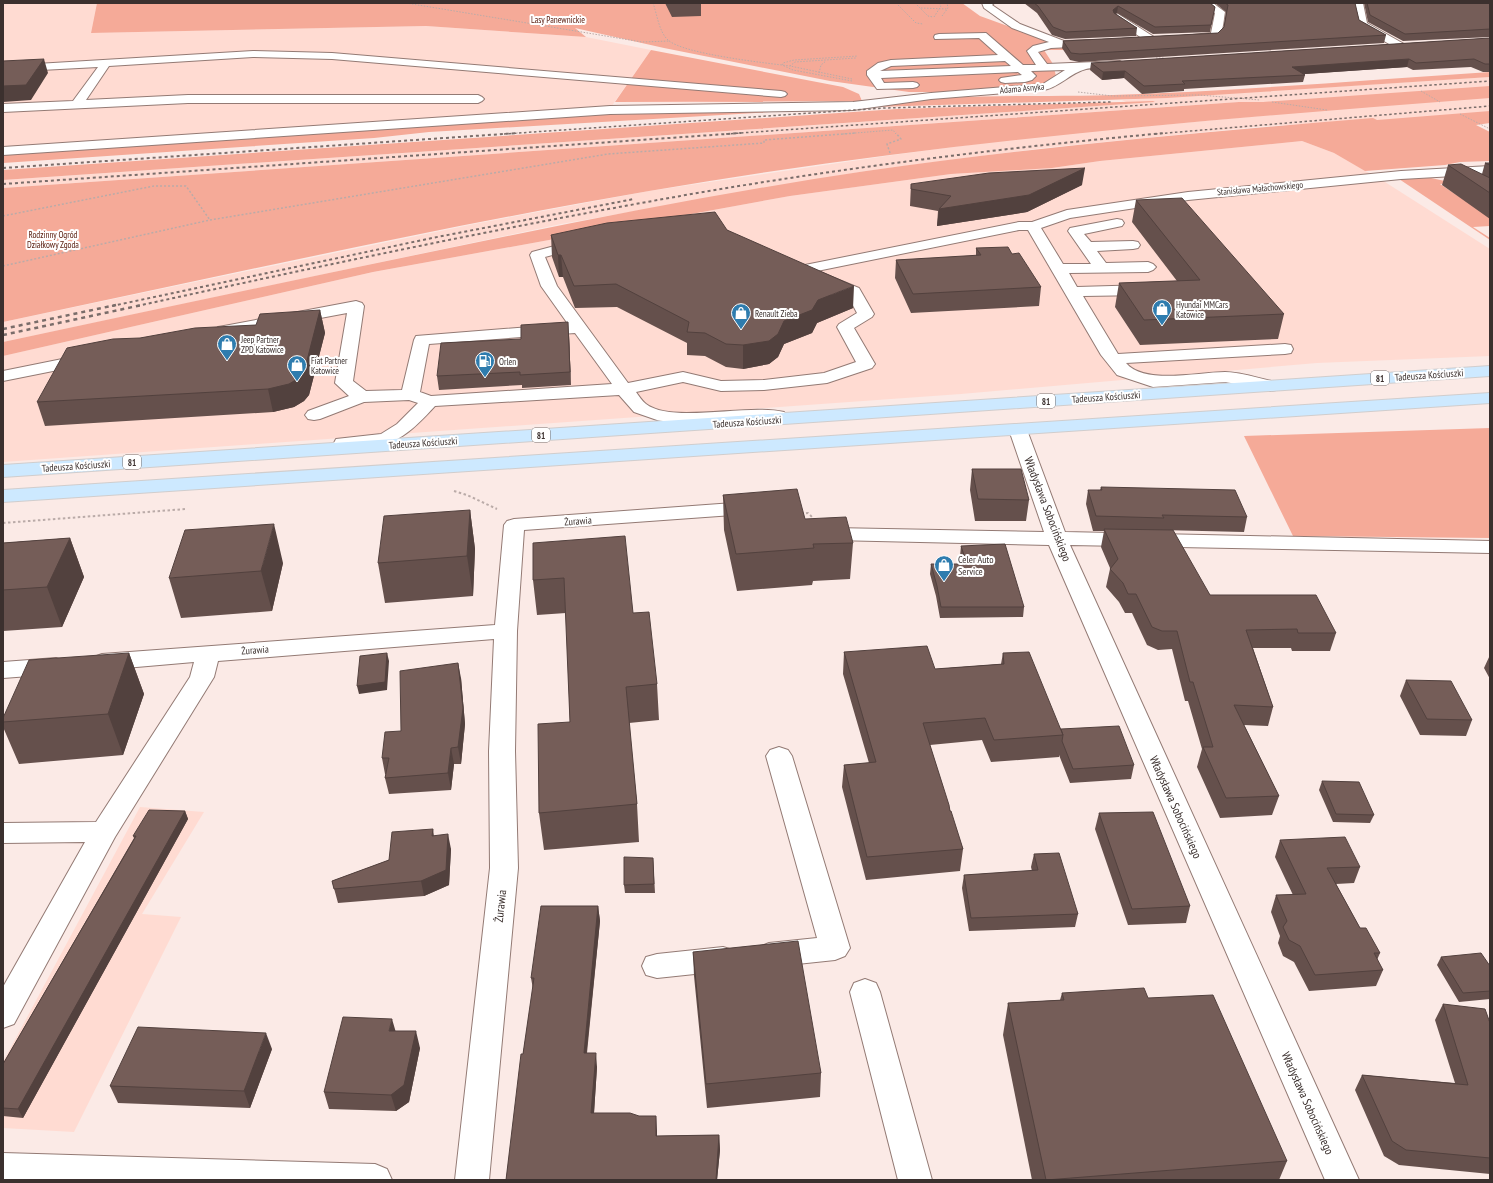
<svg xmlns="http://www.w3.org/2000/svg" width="1493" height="1183" font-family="'PT Sans Narrow',sans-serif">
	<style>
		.built { fill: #ffdbd2 }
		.green { fill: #f5aa98 }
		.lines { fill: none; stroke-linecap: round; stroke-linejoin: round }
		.minor-casing { stroke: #937a74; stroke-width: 2 }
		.major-casing { stroke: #d0cdcd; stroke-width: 2 }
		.path-far2 { stroke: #baaba8; stroke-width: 1; stroke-dasharray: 1.5 1.5; stroke-linecap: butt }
		.path-far1 { stroke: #baaba8; stroke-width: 1.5; stroke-dasharray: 2 2; stroke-linecap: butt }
		.path { stroke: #baaba8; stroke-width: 2; stroke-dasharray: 2.5 2.5; stroke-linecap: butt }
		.minor { fill: #fff; fill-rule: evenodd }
		.major { fill: #cde9ff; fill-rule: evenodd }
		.rail-far2 { stroke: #7a6d6a; stroke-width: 1.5; stroke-dasharray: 2.5 2.5; stroke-linecap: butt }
		.rail-far1 { stroke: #7a6d6a; stroke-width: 2; stroke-dasharray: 3 3; stroke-linecap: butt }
		.rail { stroke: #7a6d6a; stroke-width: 2.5; stroke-dasharray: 4 4; stroke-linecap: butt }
		.wall { fill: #65504c }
		.shaded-wall { fill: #52413e }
		.building { fill: #755d58; stroke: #52413e }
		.labels { text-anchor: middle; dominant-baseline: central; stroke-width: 4; stroke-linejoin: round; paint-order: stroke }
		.far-park-label { font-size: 9px; fill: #571a0c; stroke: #fff }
		.far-street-label { font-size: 9px; fill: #3b302e; stroke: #fff }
		.far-poi-label { font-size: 9px; fill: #3b302e; stroke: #fff; text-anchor: start }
		.shield { fill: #fff; stroke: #766e6d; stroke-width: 1 }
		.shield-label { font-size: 9px; font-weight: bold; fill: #3b302e }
		.street-label { font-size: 10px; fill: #3b302e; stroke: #fff }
		.poi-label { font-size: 10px; fill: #3b302e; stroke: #fff; text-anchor: start }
		.near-street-label { font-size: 12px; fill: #3b302e; stroke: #fff }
	</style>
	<rect width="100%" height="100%" fill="#fbeae6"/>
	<!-- built -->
	<path class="built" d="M3,3H97L91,33L426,26L586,37L651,50L611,107L3,149Z
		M1490,77V115L1265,126L1043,148L866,171L561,224L3,342V322L474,224L649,191L900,154L1038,136L1260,116L1239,102L3,188V180L1154,102H1126L1122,100Z
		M1302,141L1334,153L1385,182L1490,249V356L1317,363L961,394L3,462V356L373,272L790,196L951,174L1052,168L1100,161Z
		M140,807L204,812L142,914L181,917L74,1132L3,1128V1062Z"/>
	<!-- green -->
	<path class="green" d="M97,3H962L980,16L1074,50H1044L1053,64L1057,80L1038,86L945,92H909L830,81L664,48L575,28L586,37L426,26L91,33Z
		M651,50L843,87L859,94L862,101L615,102Z
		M1490,72V77L1167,98L876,107C954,91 1035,98 1113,95C1239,91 1365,80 1490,72Z
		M1490,86V98C1209,119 928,143 649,191C432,228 218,277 3,322V188L1239,102H1263Z
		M1153,101L1155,102L3,180V170L897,109Z
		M822,109L429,132L374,138L3,163V153L527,117Z
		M1490,111V123L1476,125L1490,132V161L1460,162L1445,165L1365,171L1334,153L1302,141L1100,161L1052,168L951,174L790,196L373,272L3,356V342C137,313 272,285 406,257C559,225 712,194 866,171C1034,147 1204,132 1373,118L1377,120Z
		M1431,178L1454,183L1440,184L1490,217V226L1473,227L1490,238V240L1399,179Z
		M1490,428V538L1293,536L1244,436Z"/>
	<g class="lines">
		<defs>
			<path id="minor" d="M982,3H994L992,5L1020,24L1064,41L1091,40L1096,43L1091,46L1051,48L1038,52L1047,64L1120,61L1125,64C1120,71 1095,67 1086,69C1070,73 1060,87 1044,90L931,99L853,110L610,114L3,155V147L610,106L853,102L931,93L1043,84L1065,70L1031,71L1036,76L1032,80L1025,82L1005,83L1001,82L999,80L1001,78L1022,75L1018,72L881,78L884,83L913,82L917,83L919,85L917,87L913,88L877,89L867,75V71L878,63L891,60L998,55L979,38L935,39L934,37L935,35L939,34L986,33L1023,65H1036L1027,51L1033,46L1049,42L1012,28L984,8ZM1005,61L1011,66L880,71L891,66Z
				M1201,3H1213L1225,12C1223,22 1224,37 1212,40H1183L1182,38L1183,36L1211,33L1215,13Z
				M1353,3H1363L1367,23L1404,44L1405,46L1404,48H1396L1358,26Z
				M1118,14L1154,37L1155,39L1154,41H1146L1114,19L1113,17Z
				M253,51L332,53L781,91L785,92L787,94L785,96L781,97L332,59L253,57L109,66L86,100L188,95H478L482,97L484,99L482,101L478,103H188L3,112V104L73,101L98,67L3,72V66Z
				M1490,166V174L1401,179L1188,200L1070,218L1041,228L1063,264H1091L1068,231L1070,228L1117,219L1122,220L1124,223L1122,226L1084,234L1091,242L1133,241L1138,242L1140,245L1138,248L1133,249L1097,251L1106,263L1148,262L1153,264L1156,267L1153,270L1148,272L1069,273L1077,287L1147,285L1153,287L1155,290L1153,293L1147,295L1083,296L1118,354L1285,344L1291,345L1293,349L1291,353L1285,354L1126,363C1144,385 1199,372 1225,372C1240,372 1261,379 1276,382L1279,386L1276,390L1270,391L1226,382L1153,387L1117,375L1101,355L1028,230H1019L817,271L859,288L874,314L872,317L854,328L875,364L872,368L827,383L764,390L721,391L683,382L636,392C639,396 642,401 646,404C672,424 749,403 784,412L787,416L784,420L778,421L748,420L687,425L657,420L634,412L619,395L435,406C412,431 397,446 361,448C353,448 345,449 336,447L334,443L336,439L381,434L397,424L418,403L409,400L364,402L320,419L314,420L308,419L305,415L308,411L349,396L335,383L347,313L224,336L218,335L216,331L218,327L224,326L356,301L362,303L364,306L353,381L366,391L402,390L414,340L416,336L568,324L541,286L530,255L532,252L581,239L586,240L588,243L586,246L545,257L557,286L628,383L683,372L721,381L764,380L824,373L856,362L837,327L839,324L857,313L847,294L795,273L792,270L795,267L1019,222H1032L1067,210L1188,192L1401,171ZM575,333L612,384L431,396L420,392L429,344Z
				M87,354L93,355L96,359L93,363L3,381V371Z
				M1018,424L1025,426L1027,430L1065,532L1490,541V553L1070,545L1359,1180H1325L1049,545L833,540L826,538L823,534L826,530L833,528L1044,532L1009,430L1011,426Z
				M747,502L754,504L757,508L754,512L747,514L524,530L517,631L515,751L518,868L489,1180H455L490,868L489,751L494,639L218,661L214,677L115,837L14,1024L3,1028V987L85,842L3,843V823L96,822L190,677L194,662L102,670L94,667L90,662L94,657L102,654L495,625L504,525L507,521L514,519Z
				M56,658L64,661L68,666L64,671L56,674L3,678V662Z
				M779,747L788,750L792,756L850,948L845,956L835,960L769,967L759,963L754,955L759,947L769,943L817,938L766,756L770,750Z
				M723,947L733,950L738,959L733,968L723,971L657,978L646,975L642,966L646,957L657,954Z
				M865,979L876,983L880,992L932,1180H898L850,992L854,983Z
				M3,1153L375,1164L387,1169L392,1180H3Z"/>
			<path id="major" d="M1490,366V376L3,477V465Z
				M1490,393V403L3,502V490Z"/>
		</defs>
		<!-- minor casing -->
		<use href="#minor" class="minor-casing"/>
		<!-- major casing -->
		<use href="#major" class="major-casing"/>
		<!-- path-far2 -->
		<path class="path-far2" d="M406,3L642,42L670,41
			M653,3C657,14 659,32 668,40C683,54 766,63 790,66
			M896,3L916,23L923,24
			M915,3L928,16L933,17
			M921,8L947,9
			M942,16L948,8L947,3
			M934,17L941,6L939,3
			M1156,58H1165
			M819,73L821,65L826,61
			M852,79L790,66L795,62L856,58
			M852,81L793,70L782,65L783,63L794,60L858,56
			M1421,91L1440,102
			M1078,92L1113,96L1199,95L1260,100
			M1272,102L1327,110
			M1460,114L1490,129
			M843,134L893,130L896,134"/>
		<!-- path-far1 -->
		<path class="path-far1" d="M890,153L887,144L901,139L896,133
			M3,216L154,186H186L210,220
			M3,266L210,220L608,154L764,143V140L856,133"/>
		<!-- path -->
		<path class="path" d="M454,491L467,495L497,509
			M801,514L808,513L814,519
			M3,523L186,509"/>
		<!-- minor -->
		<use href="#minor" class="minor"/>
		<!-- major -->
		<use href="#major" class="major"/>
		<!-- rail-far2 -->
		<path class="rail-far2" d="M504,134L884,108L1111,102
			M726,134L1490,81
			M1155,134L1490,106"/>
		<!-- rail-far1 -->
		<path class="rail-far1" d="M3,168L518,133
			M3,184L741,133
			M112,306L432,238L634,199
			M137,306C325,265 513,225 703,192C856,166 1011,147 1165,133"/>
		<!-- rail -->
		<path class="rail" d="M3,329L116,305
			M3,335L142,305"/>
	</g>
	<!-- wall -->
	<path class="wall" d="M665,3H701V16L672,17Z
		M1024,3H1210L1215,7L1210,32L1153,34L1117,13L1116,14L1137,28L1136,36L1065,39L1052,35L1037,13Z
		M1215,3H1355L1359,20L1386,35L1384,43L1079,62L1070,60L1062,48L1063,41L1218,33L1224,27L1226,12Z
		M1364,3H1490V37L1403,41L1368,22Z
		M1490,38V72H1483L1471,67L1413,70L1407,67L1304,74L1305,75L1303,82L1184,89V91L1142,94L1124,78L1102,80L1090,70L1091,63Z
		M1485,163H1490V219L1442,185L1448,165L1482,174Z
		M911,184L1082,185L1027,212L937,226L938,211L910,206Z
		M1136,200L1284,314L1278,339L1140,345L1115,307L1119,283L1177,281L1132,222Z
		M727,230L853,308L817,323L812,333L784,344L778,357L769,364L743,369L726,367L705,356L687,355V343L617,307L575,308L563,277H559L552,257L551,235Z
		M976,248L1012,254L1041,287L1039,306L911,313L895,278L896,260L976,256Z
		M320,310L325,333L309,395L304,401L294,407L273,412L45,426L37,402L140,338L256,325Z
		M569,335L571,385L522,388V385L439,390L437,376L521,339Z
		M972,469L1029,500L1026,521H975L970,490Z
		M1101,487L1247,517L1244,532L1161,530L1210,595L1336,633L1330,651H1292L1291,648H1253L1273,707L1268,726L1244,725L1279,796L1272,815L1220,818L1197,767L1202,749L1188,701H1185L1172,649L1158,650L1147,645L1132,613H1125L1119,602L1106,587L1110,569V568L1101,547L1104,531H1093L1086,504L1088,490H1100Z
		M723,495L805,519L853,543L850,579L813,581L812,585L737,591L724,530Z
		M470,510L475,549L473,596L385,603L378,563Z
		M70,538L84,577L62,627L3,631V543Z
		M533,543L633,613L657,684L659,720L629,723L637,804L639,842L544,850L539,813L570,722L566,613L537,615L533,580Z
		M961,546L1024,607L1023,617L940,618L936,596L930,574L931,564H963L960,556Z
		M283,563L272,611L181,618L169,578Z
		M844,652L935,669L1001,664L1003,653L1061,729L1134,765L1131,779L1070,783L1059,755V757L991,762L982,740L930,745L950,811L963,849L960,871L866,880L842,787L844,765L869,763L843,674Z
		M129,653L144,694L123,755L19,764L3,727V718Z
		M1490,655V679L1484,668Z
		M461,678L465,724L461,764H454L451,790L389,794L385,778L386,774H385L382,758L401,731Z
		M1406,680L1472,720L1466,736L1420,735L1400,696Z
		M1322,781L1374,815L1370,823L1333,822L1319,790Z
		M185,811L188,819L23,1118L3,1116V1064L134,838L133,836Z
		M1099,813L1190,906L1186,923L1128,925L1095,829Z
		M433,829L434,836L451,849L449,885L424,896L338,903L332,881L389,860Z
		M1280,840L1360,867L1354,883L1336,884L1360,928L1380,953L1377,960L1383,970L1376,986L1309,991L1294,962L1283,956L1278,943L1280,936L1271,912L1276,895H1293L1275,857Z
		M1034,854L1078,914L1075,927L969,931L962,888L964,875L1032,871L1031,867Z
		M653,858L655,893H625L624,885Z
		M598,906L600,921L587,1053L597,1067L594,1113L657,1131V1136L719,1135L720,1150L717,1180H506L523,1054L533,989L531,978Z
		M693,952L821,1073L820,1097L707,1108L694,976Z
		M1441,957L1490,966V999L1459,1002L1437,965Z
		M1062,993L1287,1161L1279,1180H1032L1003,1035L1008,1003L1060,1000Z
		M1443,1004L1490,1023V1174L1399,1165L1384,1156L1355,1090L1362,1075L1455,1083L1435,1020Z
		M395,1031L420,1048L409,1102L396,1111L329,1109L324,1092Z
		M272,1049L250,1108L118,1103L110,1086Z"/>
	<!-- shaded-wall -->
	<path class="shaded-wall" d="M1118,6L1117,13L1112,17L1113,10Z
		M44,59L48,73L31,100L3,102V86Z
		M1409,59L1407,67L1291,75L1292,67Z
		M1125,71L1124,78L1102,80L1103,72Z
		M1085,168L1082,185L1027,212L937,226L939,209Z
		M558,255H561L563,277H559Z
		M854,286L853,308L817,323L812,333L784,344L778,357L769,364L743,369V345L818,300Z
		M320,310L325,333L309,395L304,401L294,407L273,412L268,389Z
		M568,322L569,335L571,385L570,372Z
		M470,510L475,549L473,596L467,556Z
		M274,524L283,563L272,611L261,571Z
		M70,538L84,577L62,627L47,587Z
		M129,653L144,694L123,755L108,714Z
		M387,653L389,661L387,690L359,694L357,686Z
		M458,663L461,678L465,724L461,764L458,747Z
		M451,748L454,764L451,790L448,773Z
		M185,811L188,819L23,1118L18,1109Z
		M448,834L451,849L449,885L424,896L421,881Z
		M598,906L600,921L585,1067L584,1053Z
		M392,1019L397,1036L389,1031Z
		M416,1031L420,1048L409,1102L396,1111L391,1095Z
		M266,1033L272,1049L250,1108L244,1091Z
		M596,1053L597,1067L593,1128L591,1113Z
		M656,1116L657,1131V1150L656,1136Z
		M719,1135L720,1150L717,1180H716Z"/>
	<!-- building -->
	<path class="building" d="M1034,3H1210L1215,7L1211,25L1155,27L1118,6L1113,10L1114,13L1137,28L1066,32L1053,27L1038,6Z
		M1225,3H1355L1359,20L1386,35L1080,54L1071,53L1063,41L1218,33L1224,27L1228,5Z
		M1367,3H1490V29L1405,34L1370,15Z
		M1490,38V64H1485L1474,59L1416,63L1409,59L1292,67L1305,75L1182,81L1185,84L1144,86L1125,71L1103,72L1091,63Z
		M44,59L26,85L3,86V61Z
		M1485,163H1490V165Z
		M1461,164L1490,178V193L1448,165Z
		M1085,168L1029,195L939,209L951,196L911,189V184L989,173Z
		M1182,198L1284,314L1144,320L1119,283L1200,280L1136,200Z
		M715,212L727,230L854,286L818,300L812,310L784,321L778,334L769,341L743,345L726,344L705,333L687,332L689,322L616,284L574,286L561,255H558L551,235L607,223Z
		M1008,247L1012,254L1019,253L1041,287L913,294L896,260L981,255L976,248Z
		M320,310L304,372L299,378L289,384L268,389L37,402L67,348L113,339L140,338L195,328L256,325L260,314Z
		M568,322L570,372L520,375V372L437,376L441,343L521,339V325Z
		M972,469H1021L1029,500L978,499Z
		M1101,487L1235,490L1247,517L1162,515L1164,518L1096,516L1088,490H1102Z
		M797,489L805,519L846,517L853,543L813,544L814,548L736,554L723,495Z
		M470,510L467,556L378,563L384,516Z
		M274,524L261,571L169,578L185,530Z
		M1104,529L1173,530L1210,595H1316L1336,633H1298L1297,629L1246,630L1273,707L1234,705L1279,796L1226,798L1203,747H1213L1193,682H1190L1177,631H1162L1152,627L1136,594H1128L1123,583L1110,569L1118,559Z
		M625,536L633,613L649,612L657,684L626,687L637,804L539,813L538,724L570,722L564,578L533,580V543Z
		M70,538L47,587L3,590V543Z
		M1005,544L1024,607H941L937,586L931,564H967L961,546Z
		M927,646L935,669L1004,664L1003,653L1029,652L1063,735L994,740L985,718L923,723L949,805L950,811H951L963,849L867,857L844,765L876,762L844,652Z
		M129,653L108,714L3,722V718L29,660Z
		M387,653L385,682L357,686L360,656Z
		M458,663L463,708L458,747L451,748L448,773L385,778L389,758H382L385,732L401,731L400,671Z
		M1406,680L1451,681L1472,720L1427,719Z
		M1119,726L1134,765L1073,769L1062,741L1063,735L1061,729Z
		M1322,781L1359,782L1374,815L1336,814Z
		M149,810L185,811L18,1109L3,1108V1064L136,836H133Z
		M1153,812L1190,906L1132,909L1099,813Z
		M433,829L432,836L448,834L446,870L421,881L334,889L332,881L389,860L392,832Z
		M1345,837L1360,867L1327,868L1360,928H1366L1380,953H1374L1383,970L1315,975L1300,946L1289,940L1283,927L1287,921L1276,895L1306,894L1280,840Z
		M1059,853L1078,914L971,918L964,875L1038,870L1034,854Z
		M624,857L653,858L654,884L624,885Z
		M541,906H598L584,1053H596L591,1113H630L639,1116H656V1136L719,1135L716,1180H506L521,1054H523L534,978H531Z
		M798,941L821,1073L706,1084L693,952Z
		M1481,953L1490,966V991L1463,993L1441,957Z
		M1144,988L1148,998L1213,995L1287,1161L1046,1180L1008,1003L1064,1000L1062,993Z
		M1443,1004L1485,1009L1490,1023V1158L1406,1150L1392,1141L1362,1075L1468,1085Z
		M343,1017L392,1019L389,1031H416L404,1085L391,1095L324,1092Z
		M138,1027L266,1033L244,1091L110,1086Z"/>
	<!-- icons -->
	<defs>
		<symbol id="shop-pin" viewBox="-11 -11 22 30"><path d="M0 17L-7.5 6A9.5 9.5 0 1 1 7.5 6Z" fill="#2e7cae" stroke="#fff"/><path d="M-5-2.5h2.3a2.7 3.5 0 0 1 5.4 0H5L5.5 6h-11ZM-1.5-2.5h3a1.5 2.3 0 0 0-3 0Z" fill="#fff"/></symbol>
		<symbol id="fuel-pin" viewBox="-11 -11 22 30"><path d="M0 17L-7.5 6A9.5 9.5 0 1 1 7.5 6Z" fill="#2e7cae" stroke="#fff"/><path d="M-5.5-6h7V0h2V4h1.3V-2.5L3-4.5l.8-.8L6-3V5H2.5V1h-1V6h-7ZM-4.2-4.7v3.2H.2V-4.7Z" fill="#fff"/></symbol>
	</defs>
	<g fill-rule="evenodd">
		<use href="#shop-pin" x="1151" y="298" width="22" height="30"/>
		<use href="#shop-pin" x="730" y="302" width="22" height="30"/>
		<use href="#shop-pin" x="216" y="333" width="22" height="30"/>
		<use href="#fuel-pin" x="474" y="350" width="22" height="30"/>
		<use href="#shop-pin" x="286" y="354" width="22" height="30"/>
		<use href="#shop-pin" x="933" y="554" width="22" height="30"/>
	</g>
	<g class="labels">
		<!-- far-park labels -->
		<g class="far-park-label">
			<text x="558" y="19">Lasy Panewnickie</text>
			<text x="53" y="234">Rodzinny Ogród<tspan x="53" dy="10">Działkowy Zgoda</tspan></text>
		</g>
		<!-- far-street labels -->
		<g class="far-street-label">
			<text transform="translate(1022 88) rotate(-5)">Adama Asnyka</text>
			<text transform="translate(1260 188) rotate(-5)">Stanisława Małachowskiego</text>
		</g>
		<!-- far-poi labels -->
		<g class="far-poi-label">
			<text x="1176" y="304">Hyundai MMCars<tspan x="1176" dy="10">Katowice</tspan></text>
			<text x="755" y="313">Renault Zieba</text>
			<text x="241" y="339">Jeep Partner<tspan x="241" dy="10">ZPD Katowice</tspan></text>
			<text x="311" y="360">Fiat Partner<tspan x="311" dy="10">Katowice</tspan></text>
			<text x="499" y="361">Orlen</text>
		</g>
		<!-- shield labels -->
		<g class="shield">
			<rect x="1371" y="371" width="18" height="14" rx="3"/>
			<rect x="1037" y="394" width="18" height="14" rx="3"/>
			<rect x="532" y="428" width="18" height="14" rx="3"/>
			<rect x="123" y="455" width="18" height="14" rx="3"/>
		</g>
		<g class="shield-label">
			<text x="1380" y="378">81</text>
			<text x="1046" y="401">81</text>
			<text x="541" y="435">81</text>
			<text x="132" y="462">81</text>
		</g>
		<!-- street labels -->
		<g class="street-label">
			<text transform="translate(1429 375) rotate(-4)">Tadeusza Kościuszki</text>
			<text transform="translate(1106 397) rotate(-4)">Tadeusza Kościuszki</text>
			<text transform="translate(747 422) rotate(-4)">Tadeusza Kościuszki</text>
			<text transform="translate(423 443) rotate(-4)">Tadeusza Kościuszki</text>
			<text transform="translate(76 466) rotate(-4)">Tadeusza Kościuszki</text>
			<text transform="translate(578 521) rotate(-4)">Żurawia</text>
			<text transform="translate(255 650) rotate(-4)">Żurawia</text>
		</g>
		<!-- poi labels -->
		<g class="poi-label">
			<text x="958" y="559">Celer Auto<tspan x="958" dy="12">Service</tspan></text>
		</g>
		<!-- near-street labels -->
		<g class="near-street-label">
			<text transform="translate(1048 509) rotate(69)">Władysława Sobocińskiego</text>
			<text transform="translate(1176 807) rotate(66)">Władysława Sobocińskiego</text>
			<text transform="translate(500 906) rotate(-84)">Żurawia</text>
			<text transform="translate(1308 1103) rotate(66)">Władysława Sobocińskiego</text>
		</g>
	</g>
	<!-- border -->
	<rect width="1493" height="1183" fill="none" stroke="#3b302e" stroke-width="8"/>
</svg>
